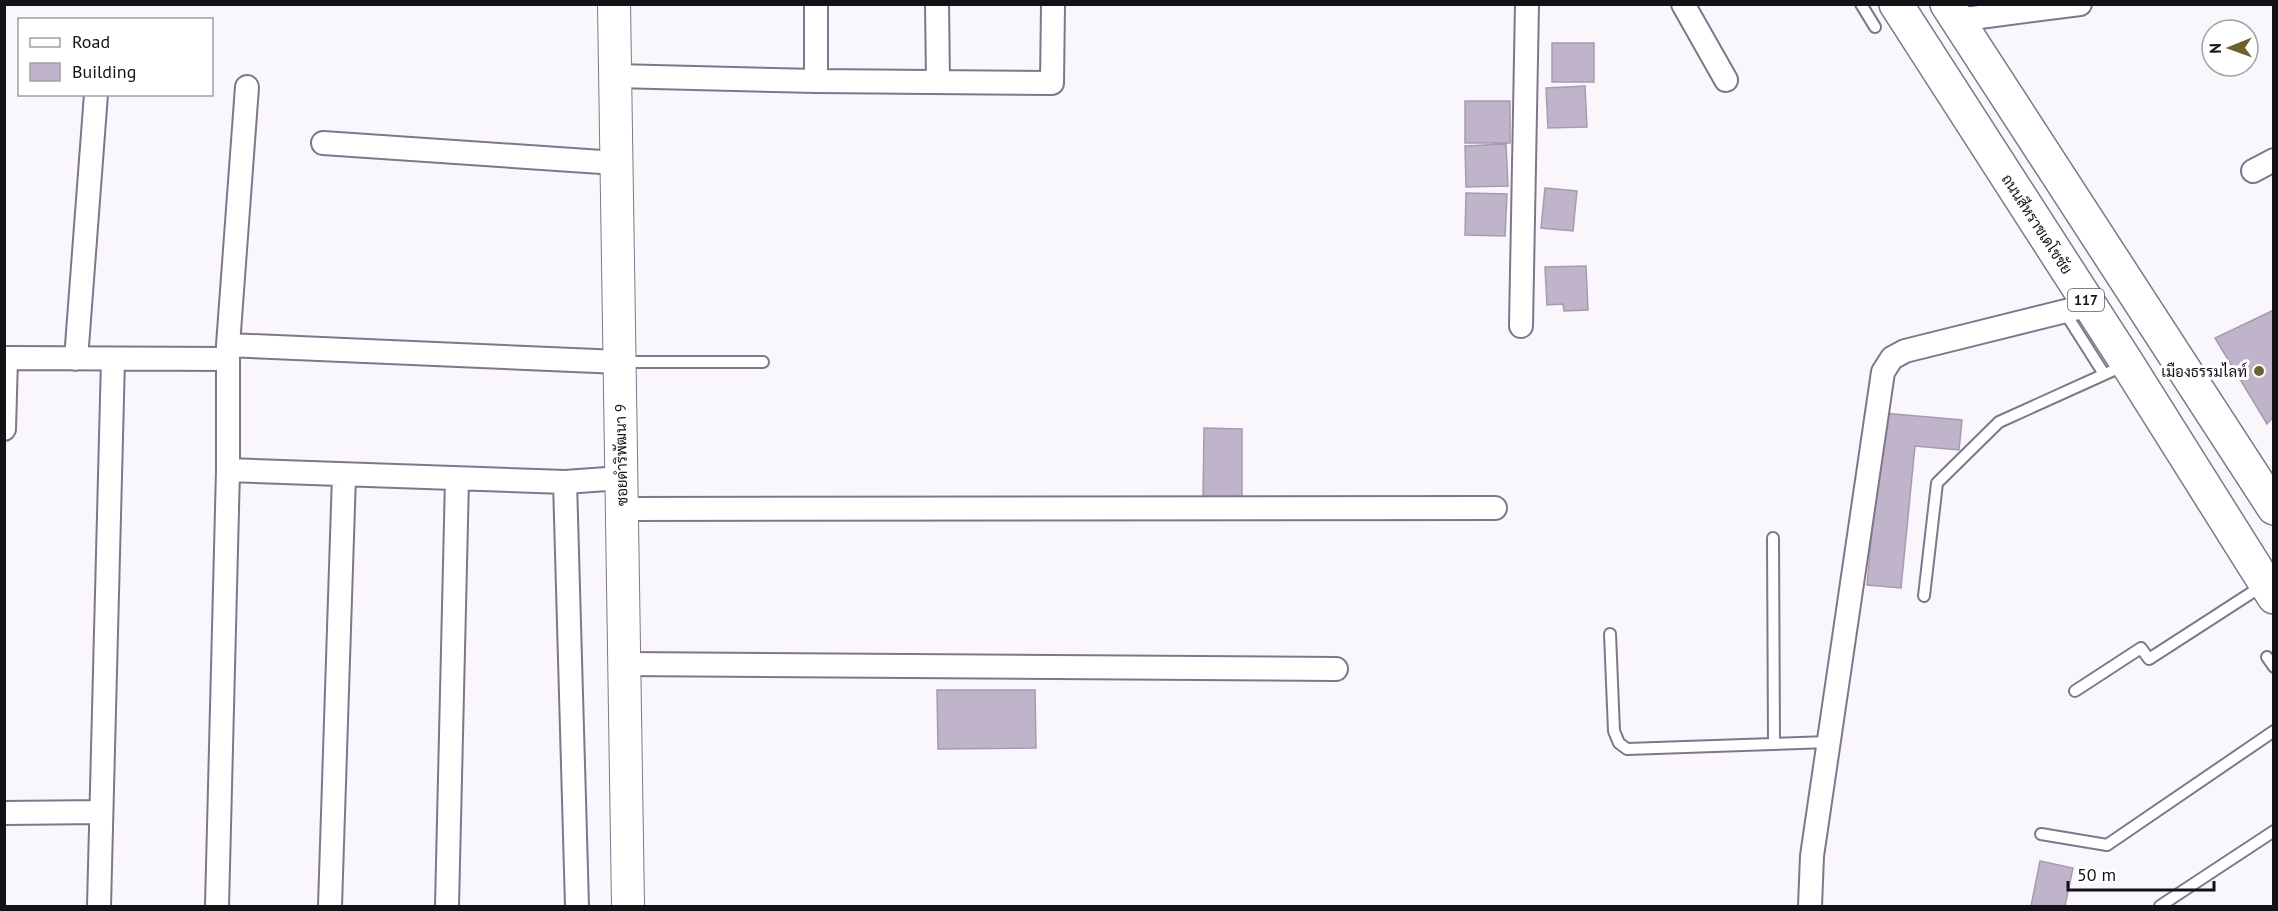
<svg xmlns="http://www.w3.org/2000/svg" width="2278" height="911" font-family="'PT Sans',Sarabun,sans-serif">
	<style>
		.building { fill: #bfb4ca; stroke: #a59bb0; stroke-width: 1.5 }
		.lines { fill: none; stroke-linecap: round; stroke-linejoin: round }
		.lane-casing { stroke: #80768a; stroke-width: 14 }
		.street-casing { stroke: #80768a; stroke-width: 26 }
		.secondary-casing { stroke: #80768a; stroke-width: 34 }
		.primary-casing { stroke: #80768a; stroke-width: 36 }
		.lane { stroke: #fff; stroke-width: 10 }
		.street { stroke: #fff; stroke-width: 22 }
		.secondary { stroke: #fff; stroke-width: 32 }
		.primary { stroke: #fff; stroke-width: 33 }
		.poi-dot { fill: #6d612e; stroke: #fff; stroke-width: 2 }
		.labels { text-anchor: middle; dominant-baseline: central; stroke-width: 6; stroke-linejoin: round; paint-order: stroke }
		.shield { fill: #fff; stroke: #5b585e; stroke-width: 1.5 }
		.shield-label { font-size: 14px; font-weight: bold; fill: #151119 }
		.street-label { font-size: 15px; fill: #151119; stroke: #fff }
		.poi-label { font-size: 15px; fill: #151119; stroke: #fff; text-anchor: end }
	</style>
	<rect width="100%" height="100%" fill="#f9f7fc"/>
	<!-- building -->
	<path class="building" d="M1552,43H1594V82H1552Z
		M1585,86L1587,127L1548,128L1546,88Z
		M1465,101H1510V143H1465Z
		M1506,144L1508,186L1466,187L1465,146Z
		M1545,188L1577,191L1573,231L1541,228Z
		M1466,193L1507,194L1505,236L1465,235Z
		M1586,266L1588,310L1564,311L1563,304L1547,305L1545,267Z
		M2274,310V416L2267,424L2215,338Z
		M1883,413L1962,420L1959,450L1915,446L1901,588L1867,585Z
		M1204,428L1242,429V500H1203Z
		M937,690H1035L1036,748L938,749Z
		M2040,861L2073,868L2065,906H2031Z"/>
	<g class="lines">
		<defs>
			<path id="lane" d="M1861,4L1875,27
				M2064,311L2104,374
				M623,362H763
				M1773,538L1774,744
				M1924,596L1937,483L1999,422L2125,365
				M1610,634L1614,731L1619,743L1627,749L1829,742
				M2267,657L2274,667
				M2075,691L2141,648L2149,659L2262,586
				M2041,834L2107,845L2274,731
				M2160,906L2274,831"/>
			<path id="street" d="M816,4V81
				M937,4L938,82
				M1683,4L1726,80
				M1957,20L2080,4
				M615,76L816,81L1052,83L1053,4
				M323,143L616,163
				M2253,171L2274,160
				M1521,326L1527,4
				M228,345L620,362
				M4,358L228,359
				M76,359L96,94
				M4,429L6,358
				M228,470L565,482L621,478
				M565,482L577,906
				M622,509L1495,508
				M624,664L1336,669
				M4,813L101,812
				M99,906L113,359
				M217,906L228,470V345L247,87
				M330,906L344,475
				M447,906L457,479
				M1810,906L1812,856L1883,372L1892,358L1905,351L2090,305"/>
			<path id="secondary" d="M614,4L628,906"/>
			<path id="primary" d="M1896,4L2127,363L2274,597
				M1947,4L2274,508"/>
		</defs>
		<!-- lane casing -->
		<use href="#lane" class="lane-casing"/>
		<!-- street casing -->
		<use href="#street" class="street-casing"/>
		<!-- secondary casing -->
		<use href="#secondary" class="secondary-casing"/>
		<!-- primary casing -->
		<use href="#primary" class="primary-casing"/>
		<!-- lane -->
		<use href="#lane" class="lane"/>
		<!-- street -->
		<use href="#street" class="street"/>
		<!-- secondary -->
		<use href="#secondary" class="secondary"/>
		<!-- primary -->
		<use href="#primary" class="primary"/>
	</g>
	<!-- markers -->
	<circle class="poi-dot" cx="2259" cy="371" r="6"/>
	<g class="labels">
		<!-- shield labels -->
		<rect class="shield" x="2068" y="289" width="36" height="22" rx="4.5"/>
		<g class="shield-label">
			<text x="2086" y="300">117</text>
		</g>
		<!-- street labels -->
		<g class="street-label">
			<text transform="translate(2037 224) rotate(57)">ถนนสีหราชเดโชชัย</text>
			<text transform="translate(621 455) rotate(-91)">ซอยดำริพัฒนา 9</text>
		</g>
		<!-- poi labels -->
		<g class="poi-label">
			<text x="2247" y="371">เมืองธรรมไลท์</text>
		</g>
	</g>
	<!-- border -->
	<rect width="2278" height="911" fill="none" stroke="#151119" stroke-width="12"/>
	<!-- legend -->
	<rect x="18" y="18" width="195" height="78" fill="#ffffff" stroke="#a1a0a3" stroke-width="1.5"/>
	<rect x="30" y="38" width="30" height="9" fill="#ffffff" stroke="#a1a0a3" stroke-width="1.5"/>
	<text x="72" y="48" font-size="18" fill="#151119">Road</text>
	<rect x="30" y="63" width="30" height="18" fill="#bfb4ca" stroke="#a1a0a3" stroke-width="1.5"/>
	<text x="72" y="78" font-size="18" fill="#151119">Building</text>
	<!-- north arrow -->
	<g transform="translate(2230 48) rotate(269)"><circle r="28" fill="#ffffff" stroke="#a1a0a3" stroke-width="1.5"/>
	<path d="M0-4.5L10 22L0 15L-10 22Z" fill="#6d612e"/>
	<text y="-9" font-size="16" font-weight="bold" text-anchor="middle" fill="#151119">N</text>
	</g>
	<!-- scale -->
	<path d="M2068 881v9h146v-9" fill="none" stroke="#151119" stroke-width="3"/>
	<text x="2077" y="881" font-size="18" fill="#151119" stroke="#ffffff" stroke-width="4.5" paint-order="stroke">50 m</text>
</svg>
